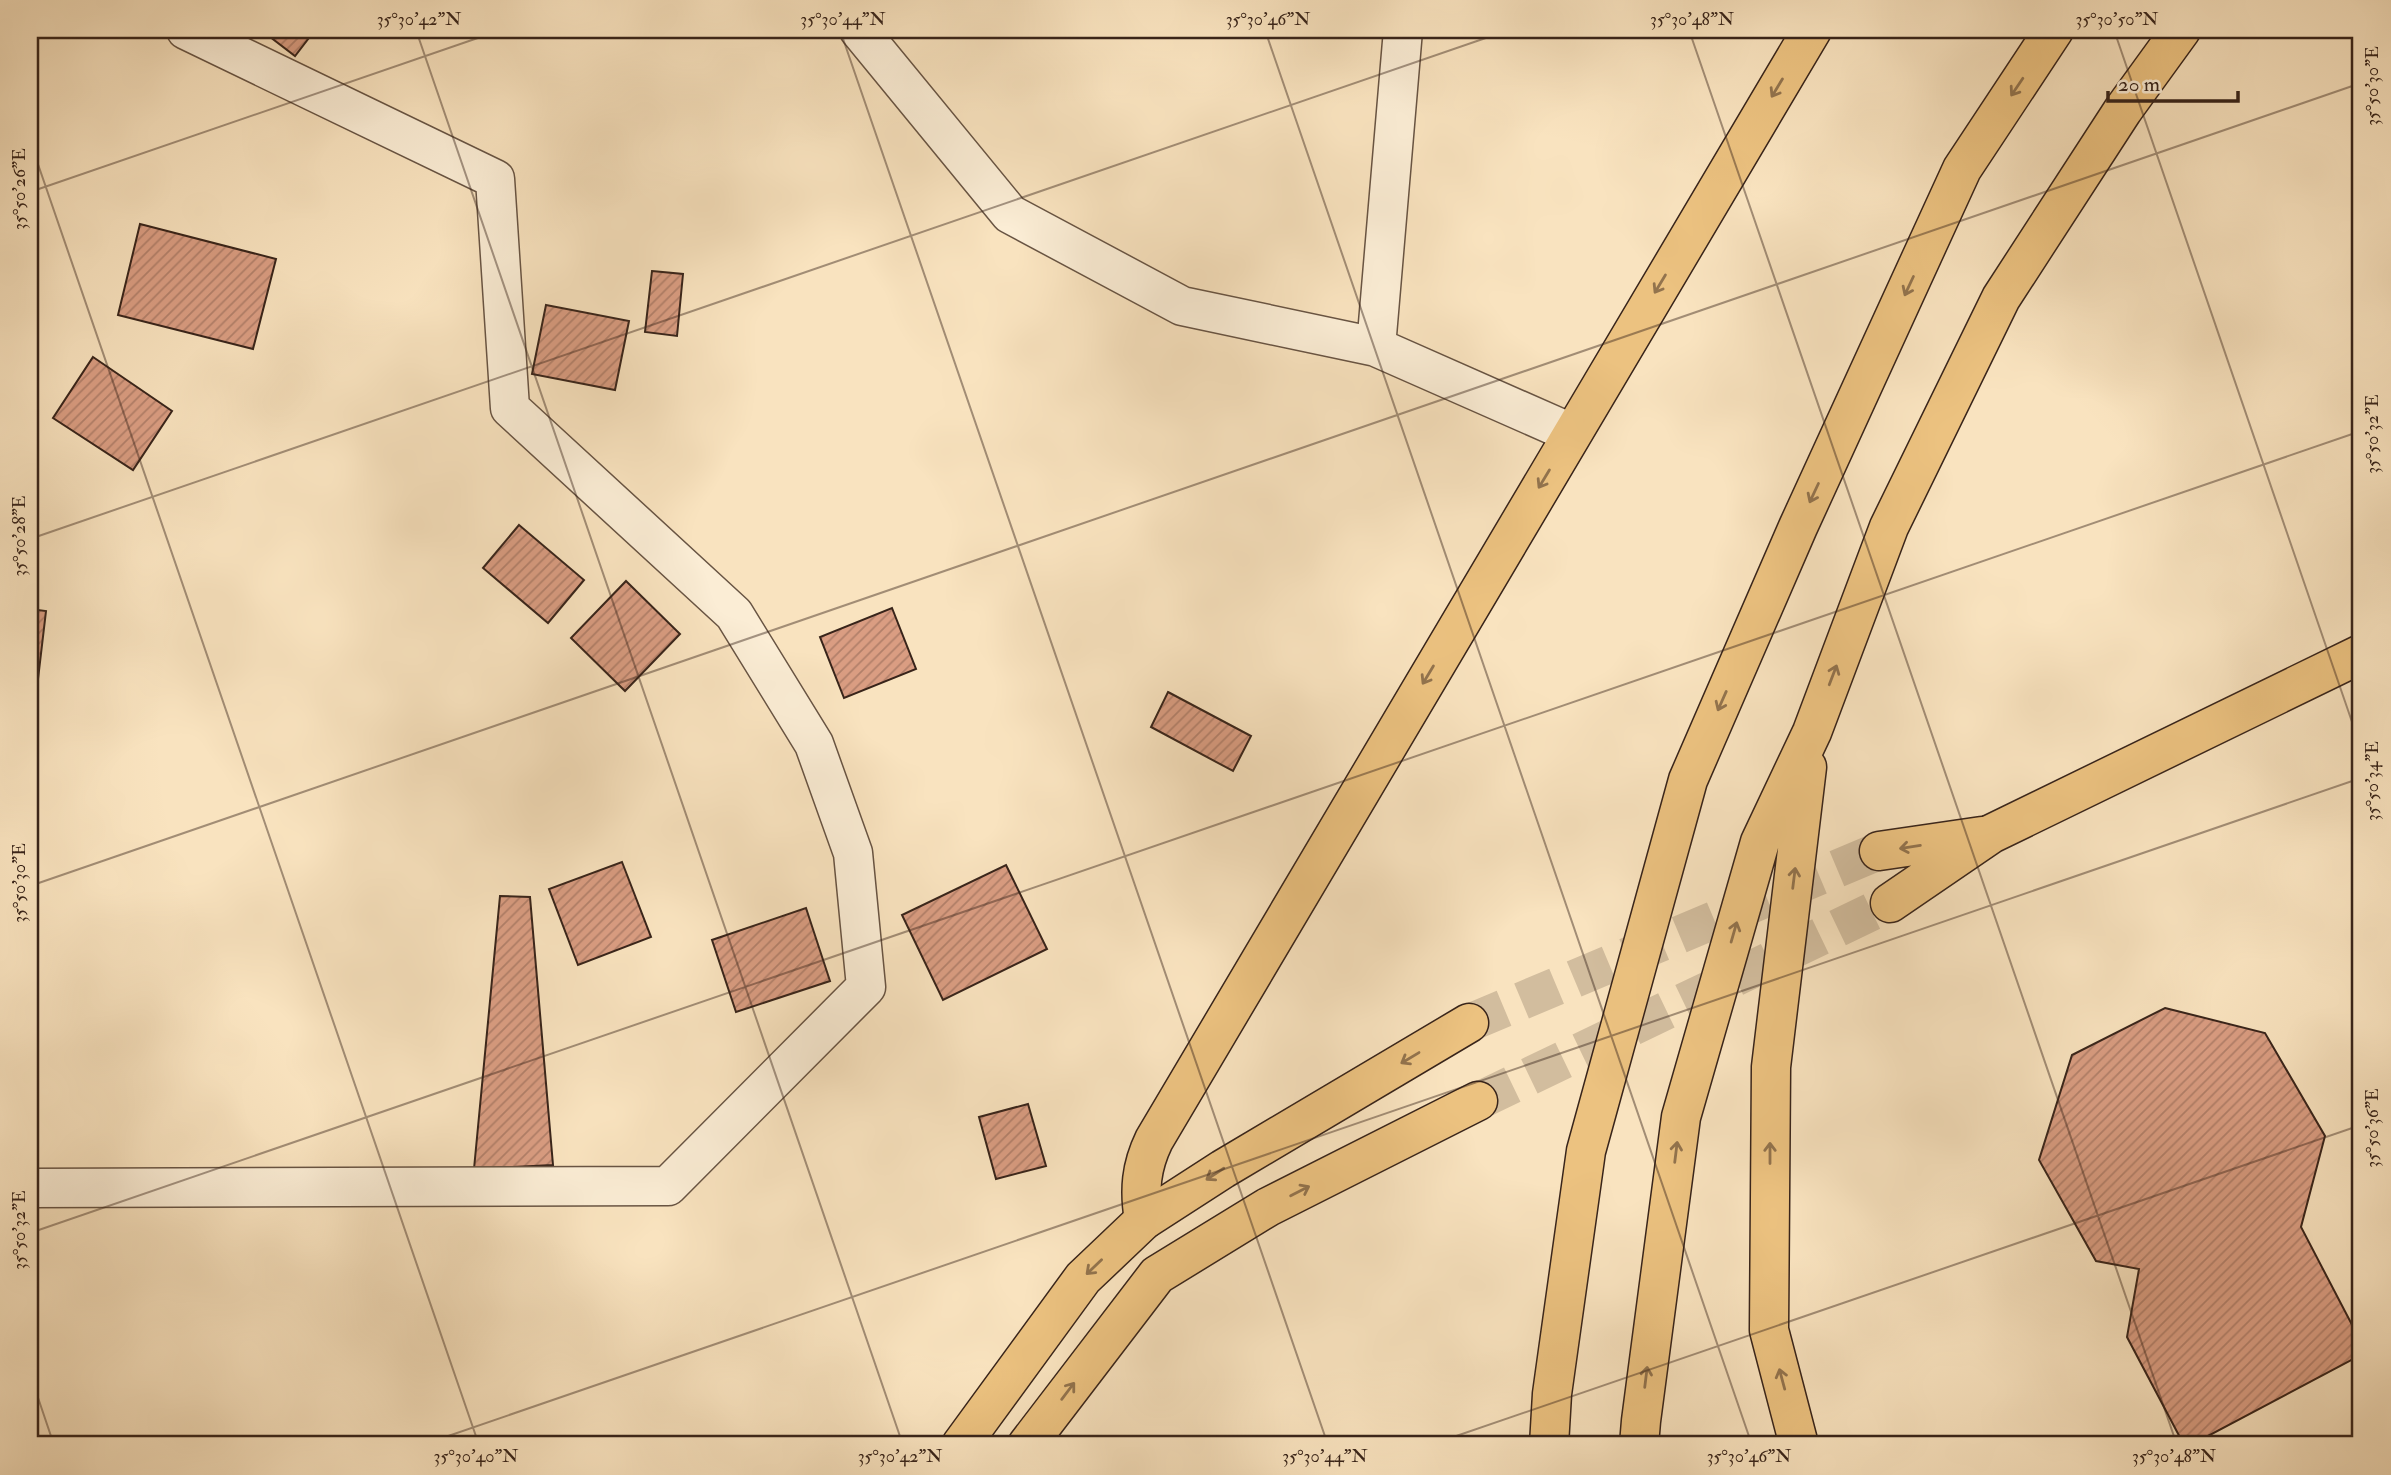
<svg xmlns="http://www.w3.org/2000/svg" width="2391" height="1475" font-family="'IM FELL Double Pica',serif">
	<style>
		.building { fill: url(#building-hatch); stroke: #38241a; stroke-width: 2 }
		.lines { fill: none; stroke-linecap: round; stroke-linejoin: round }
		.major-tunnel { stroke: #d2bd9e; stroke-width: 38; stroke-dasharray: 38 19; stroke-linecap: butt }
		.minor-casing { stroke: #685443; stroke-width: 41 }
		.major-casing { stroke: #38241a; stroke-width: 41 }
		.highway-casing { stroke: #38241a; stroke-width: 41 }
		.minor { stroke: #fbedd5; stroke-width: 38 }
		.major { stroke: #ecc280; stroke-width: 38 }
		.highway { stroke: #ecc280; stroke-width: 38 }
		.oneway { stroke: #92734d }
		.ticks { fill: none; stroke: #38241a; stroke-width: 2; stroke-opacity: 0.45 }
		.neatline { fill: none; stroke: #38241a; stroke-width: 2.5 }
		.ticks-label { font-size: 18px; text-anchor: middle; fill: #38241a }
	</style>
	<defs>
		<pattern id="building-hatch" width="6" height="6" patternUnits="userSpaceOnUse" patternTransform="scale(1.75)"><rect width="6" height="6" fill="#da9d82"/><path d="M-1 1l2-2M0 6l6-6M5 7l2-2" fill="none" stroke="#b2806a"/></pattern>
	</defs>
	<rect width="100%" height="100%" fill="#f9e3bf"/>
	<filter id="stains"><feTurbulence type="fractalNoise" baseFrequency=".00286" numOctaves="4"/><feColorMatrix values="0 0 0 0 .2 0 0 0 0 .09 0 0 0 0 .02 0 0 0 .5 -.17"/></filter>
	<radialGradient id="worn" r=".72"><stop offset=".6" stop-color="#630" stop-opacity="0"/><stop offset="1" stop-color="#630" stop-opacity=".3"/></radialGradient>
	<!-- building -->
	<path class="building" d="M261,30H315L295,56Z
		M140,224L276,259L253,349L118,315Z
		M652,271L683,274L677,336L645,332Z
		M546,305L629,321L615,390L532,374Z
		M93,357L172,411L133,470L53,418Z
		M519,525L584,580L548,623L483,568Z
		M626,581L680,634L625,691L571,638Z
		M892,608L916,669L844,698L820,637Z
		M30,609L46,611L36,696L30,695Z
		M1168,692L1251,736L1233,771L1151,727Z
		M622,862L651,937L578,965L549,889Z
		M1006,865L1047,949L943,1000L902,915Z
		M500,896L530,897L553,1165L474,1169Z
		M806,908L830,981L736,1012L712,940Z
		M2165,1008L2265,1033L2325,1136L2301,1227L2361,1342V1355L2191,1445H2184L2127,1337L2139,1269L2096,1261L2039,1160L2072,1055Z
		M1028,1104L1046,1166L996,1179L979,1117Z"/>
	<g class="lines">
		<!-- major-tunnel -->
		<path class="major-tunnel" d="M1469,1023L1879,851
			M1478,1101L1890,903"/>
		<defs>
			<path id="minor" d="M859,30L1010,214L1182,306L1376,347L1571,433
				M1376,347L1403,30
				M30,1188L668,1186L866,987L853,853L814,744L734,614L510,408L495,179L186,30"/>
			<path id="major" d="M1879,851L1982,836
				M1890,903L1991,834L2361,654
				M961,1445L1083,1278L1144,1220L1223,1169L1469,1023
				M1027,1445L1157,1275L1268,1207L1478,1101"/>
			<path id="highway" d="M1144,1220C1139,1190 1141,1167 1154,1140L1812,30
				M1549,1445L1552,1394L1586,1151L1688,780L1798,527L1962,169L2054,30
				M1639,1445L1641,1421L1681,1117L1760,842L1812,732L1889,527L2001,298L2123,110L2181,30
				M1799,1445L1769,1330L1771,1067L1807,767"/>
		</defs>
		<!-- minor casing -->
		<use href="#minor" class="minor-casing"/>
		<!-- major casing -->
		<use href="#major" class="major-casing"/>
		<!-- highway casing -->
		<use href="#highway" class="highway-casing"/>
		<!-- minor -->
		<use href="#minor" class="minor"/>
		<!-- major -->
		<use href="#major" class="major"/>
		<!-- highway -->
		<use href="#highway" class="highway"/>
	</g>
	<!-- one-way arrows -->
	<defs><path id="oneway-shaft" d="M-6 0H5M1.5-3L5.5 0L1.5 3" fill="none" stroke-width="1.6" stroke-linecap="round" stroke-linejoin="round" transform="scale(1.75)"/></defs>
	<g class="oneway">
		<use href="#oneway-shaft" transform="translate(2017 87) rotate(124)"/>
		<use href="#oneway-shaft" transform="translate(1777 88) rotate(121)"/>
		<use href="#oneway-shaft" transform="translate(1660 284) rotate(121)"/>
		<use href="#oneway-shaft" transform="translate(1909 286) rotate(115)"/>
		<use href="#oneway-shaft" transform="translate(1544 479) rotate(121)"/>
		<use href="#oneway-shaft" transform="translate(1814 493) rotate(115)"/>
		<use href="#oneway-shaft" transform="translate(1428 675) rotate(121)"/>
		<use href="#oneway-shaft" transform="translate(1833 675) rotate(-69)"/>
		<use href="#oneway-shaft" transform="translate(1722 701) rotate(114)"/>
		<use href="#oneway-shaft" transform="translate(1910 847) rotate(171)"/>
		<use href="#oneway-shaft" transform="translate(1794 878) rotate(-83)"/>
		<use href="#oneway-shaft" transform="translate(1734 932) rotate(-74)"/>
		<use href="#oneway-shaft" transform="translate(1410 1058) rotate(149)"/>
		<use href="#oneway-shaft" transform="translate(1676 1152) rotate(-83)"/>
		<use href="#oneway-shaft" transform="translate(1770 1153) rotate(-90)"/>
		<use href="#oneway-shaft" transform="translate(1215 1174) rotate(147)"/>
		<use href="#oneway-shaft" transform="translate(1300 1191) rotate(-27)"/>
		<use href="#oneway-shaft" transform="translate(1094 1267) rotate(136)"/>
		<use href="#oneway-shaft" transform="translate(1646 1377) rotate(-83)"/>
		<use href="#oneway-shaft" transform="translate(1782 1379) rotate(-105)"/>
		<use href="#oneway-shaft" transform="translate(1068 1391) rotate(-53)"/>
	</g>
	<!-- ticks -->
	<path class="ticks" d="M416,30L903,1445M840,30L1328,1445M1265,30L1752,1445M1689,30L2177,1445M2114,30L2361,748M30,141L479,1445M30,192L501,30M30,539L1509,30M30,886L2361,83M30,1233L2361,431M30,1374L54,1445M422,1445L2361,778M1430,1445L2361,1125"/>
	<!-- margin -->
	<rect width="2391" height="1475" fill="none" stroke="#f9e3bf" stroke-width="77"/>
	<!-- scale -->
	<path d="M2108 91v10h130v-10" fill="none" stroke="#38241a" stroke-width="3.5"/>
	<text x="2118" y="91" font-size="21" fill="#38241a" stroke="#fbedd5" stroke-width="5" paint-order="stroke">20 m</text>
	<rect x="38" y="38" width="2314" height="1398" class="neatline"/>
	<g class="ticks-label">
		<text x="419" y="25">35°30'42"N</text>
		<text x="843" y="25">35°30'44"N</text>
		<text x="1268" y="25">35°30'46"N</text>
		<text x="1692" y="25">35°30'48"N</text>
		<text x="2117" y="25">35°30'50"N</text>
		<text transform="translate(2372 86) rotate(-90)" y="6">35°50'30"E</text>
		<text transform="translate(19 189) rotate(-90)" y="6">35°50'26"E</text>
		<text transform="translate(2372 434) rotate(-90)" y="6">35°50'32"E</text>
		<text transform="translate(19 536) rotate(-90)" y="6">35°50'28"E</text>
		<text transform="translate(2372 781) rotate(-90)" y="6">35°50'34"E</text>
		<text transform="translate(19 883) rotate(-90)" y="6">35°50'30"E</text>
		<text transform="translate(2372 1128) rotate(-90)" y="6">35°50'36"E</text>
		<text transform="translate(19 1230) rotate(-90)" y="6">35°50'32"E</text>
		<text x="476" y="1462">35°30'40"N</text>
		<text x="900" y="1462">35°30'42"N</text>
		<text x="1325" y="1462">35°30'44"N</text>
		<text x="1749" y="1462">35°30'46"N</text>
		<text x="2174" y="1462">35°30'48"N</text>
	</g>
	<rect width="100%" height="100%" filter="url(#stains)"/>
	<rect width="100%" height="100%" fill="url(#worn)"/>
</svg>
